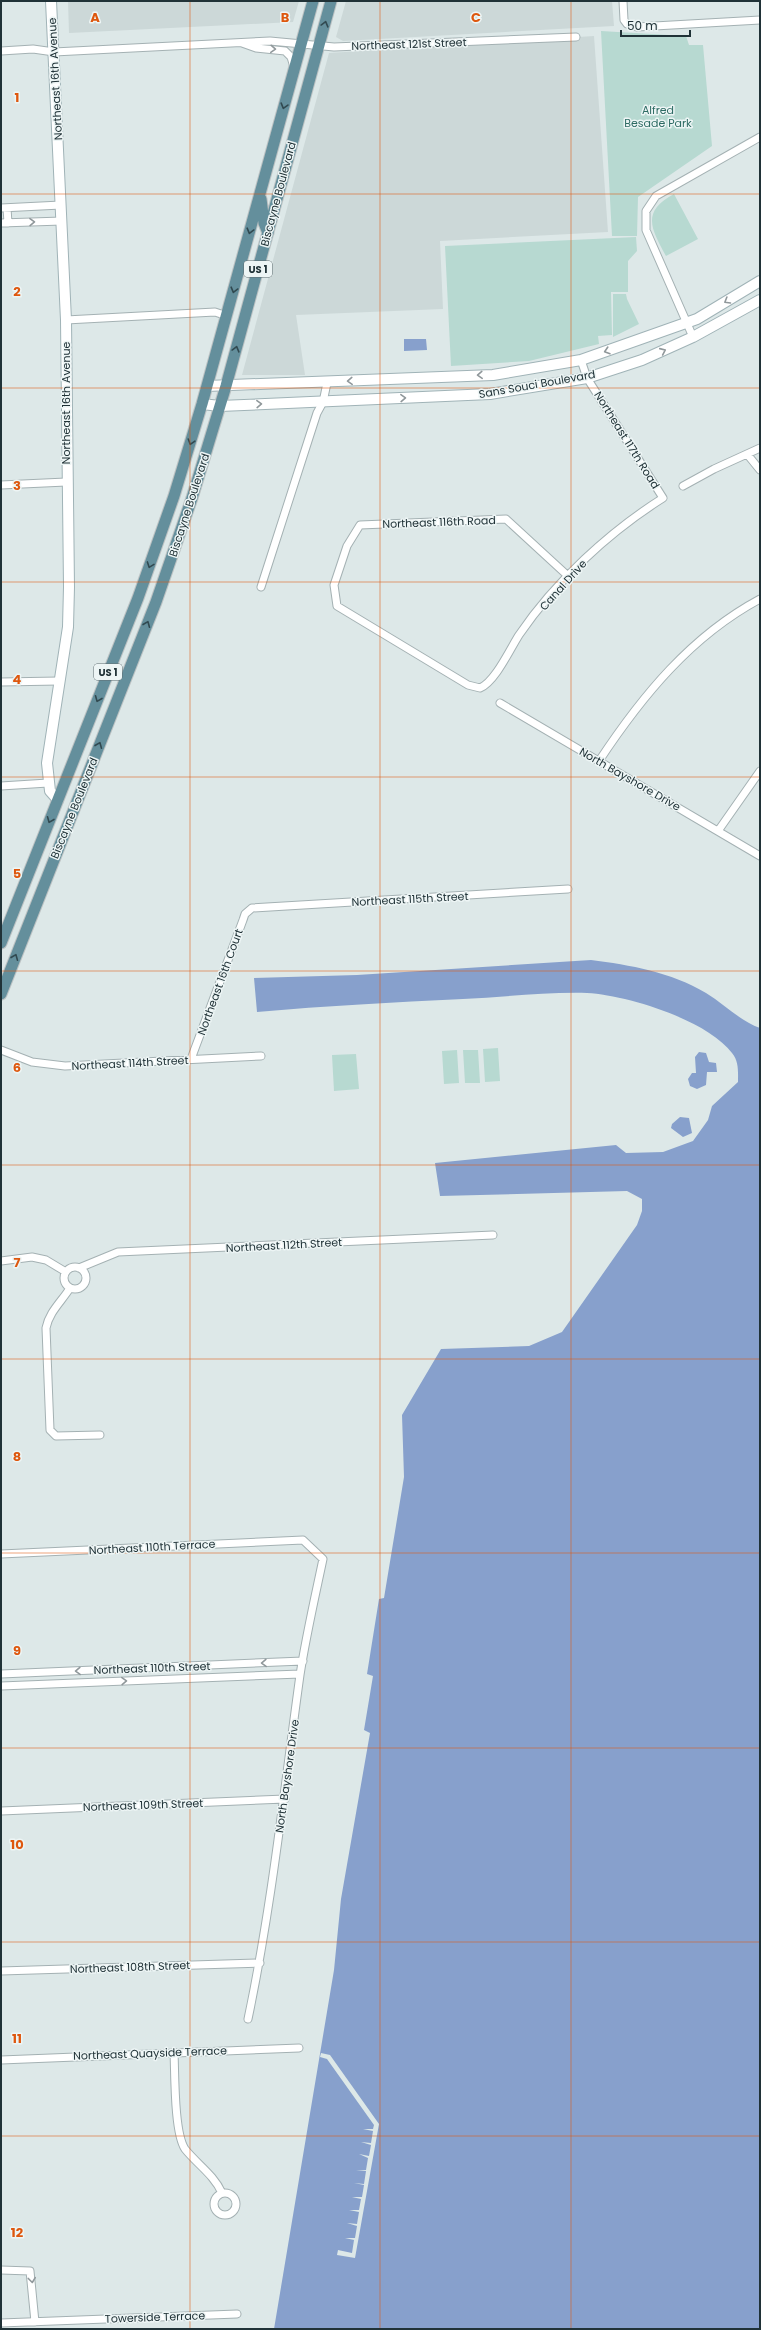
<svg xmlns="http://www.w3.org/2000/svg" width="761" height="2330" font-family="Poppins,sans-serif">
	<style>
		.built { fill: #ccd8d8 }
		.green { fill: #b7d9d1 }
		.water { fill: #87a0cc }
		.pier { fill: #dde8e8 }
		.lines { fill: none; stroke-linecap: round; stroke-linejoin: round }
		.street-casing { stroke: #a4b1b3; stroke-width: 9 }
		.secondary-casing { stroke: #a0b3b7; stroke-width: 12 }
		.primary-casing { stroke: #bcc2c3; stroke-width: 13 }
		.street { stroke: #fff; stroke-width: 7 }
		.secondary { stroke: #fff; stroke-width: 10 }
		.primary { stroke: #648f9c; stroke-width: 11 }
		.oneway { stroke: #314950 }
		.oneway2 { stroke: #90989b }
		.grid { fill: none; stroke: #de570e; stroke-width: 1; stroke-opacity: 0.55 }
		.labels { text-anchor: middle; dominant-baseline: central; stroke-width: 3; stroke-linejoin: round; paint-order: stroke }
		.shield { fill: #edf5f5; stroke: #5e6c70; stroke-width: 1 }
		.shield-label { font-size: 10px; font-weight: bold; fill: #203237 }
		.street-label { font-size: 11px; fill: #203237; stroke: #edf5f5 }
		.park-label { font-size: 11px; fill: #2d6b63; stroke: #edf5f5 }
		.grid-label { font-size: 13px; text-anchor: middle; font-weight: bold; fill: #de570e; stroke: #edf5f5; stroke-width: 3; stroke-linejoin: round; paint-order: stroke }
	</style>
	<rect width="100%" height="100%" fill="#dde8e8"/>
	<!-- built -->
	<path class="built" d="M68,1H299L293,22L69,33Z
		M346,1H612L614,26L343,41L336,37Z
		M594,36L608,232L440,241L443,309L296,315L305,375H242L329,53Z"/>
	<!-- green -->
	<path class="green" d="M601,31L686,36L689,45H703L712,146L638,197L637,236H612Z
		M674,194L698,239L666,256C651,228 641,212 674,194Z
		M636,237L637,251L628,261V292H611L612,335L598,336L599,344L529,361L451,366L445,246Z
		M613,294H626L627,299L639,324L613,337Z
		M498,1048L500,1081L485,1082L483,1049Z
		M457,1050L459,1083L444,1084L442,1051Z
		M463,1050H478L480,1083H465Z
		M356,1054L359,1089L334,1091L332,1055Z"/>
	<!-- water -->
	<path class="water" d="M404,339H426L427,350L404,351Z
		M591,960C630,965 671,972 706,993C724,1004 740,1021 760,1028V2329H274L334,1970L341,1899L370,1733L364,1730L373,1676L367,1674L379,1599L384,1598L404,1477L402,1415L441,1349L529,1346L562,1332L637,1225L642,1211V1199L627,1191L440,1196L435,1163L616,1145L626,1153L663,1152L693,1141L708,1120L712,1106L738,1082C738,1072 739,1061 732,1053C707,1020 627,995 587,993C546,992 504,997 463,999C394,1002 326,1006 257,1012L254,978L357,975Z
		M699,1052L706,1053L709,1062L716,1063L717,1072H707L706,1085L697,1089L690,1086L688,1079L692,1073H696L695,1057Z
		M680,1117L689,1118L692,1133L683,1137L671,1128L672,1124Z"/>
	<!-- pier -->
	<path class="pier" d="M321,2053L330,2055L379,2124L355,2258L337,2255L338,2250L352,2253L354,2240L345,2238H355L357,2226L347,2223L357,2224L359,2212L349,2210H359L361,2199L352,2197H362L364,2185L354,2183L364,2184L366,2171L356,2170H366L368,2158L359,2154L369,2156L371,2145L361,2142L371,2143L373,2131L363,2129H373L374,2125L327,2059L320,2057Z"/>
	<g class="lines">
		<defs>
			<path id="street" d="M623,1L624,20L627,24L637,27L760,20
				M242,43L256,48L285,51L291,57L294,67
				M1,51L33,49L54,52L270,41L334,47L576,37
				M1,208L61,205
				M7,208L8,223
				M1,223L62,221
				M66,320L215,312L227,316
				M693,337L646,230V211L656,196L760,137
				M747,454L760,470
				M1,485L66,482
				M683,486L714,469L760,448
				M568,576L506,519L360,525L347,546L334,585L337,606L468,685L480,688C495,682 510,649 519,635C555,582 609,532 663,498L587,378L581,360
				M261,587L317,413L323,402L327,383
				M1,682L59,681
				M500,703L760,856
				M599,761C642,696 691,636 760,599
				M1,786L48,783
				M718,831L760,771
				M1,1050L32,1062L65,1066L261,1056
				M191,1059L243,920L245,914L252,908L568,889
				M1,1261L32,1257L46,1260L66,1272
				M64 1278a11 11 0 1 1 22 0a11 11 0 1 1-22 0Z
				M79,1268L118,1252L493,1235
				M70,1288C62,1301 49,1312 46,1328L50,1430L56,1436L100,1435
				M1,1554L303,1540L323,1559C315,1597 306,1636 300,1675C284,1790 272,1905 248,2019
				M1,1674L303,1661
				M1,1686L300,1674
				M1,1811L285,1799
				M1,1971L260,1963
				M174,2052C175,2073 174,2133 185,2149C197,2164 214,2175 222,2193
				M1,2060L299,2048
				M214 2204a11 11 0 1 1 22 0a11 11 0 1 1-22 0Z
				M1,2270L30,2271L35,2322
				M1,2323L237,2314"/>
			<path id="secondary" d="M51,1L66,320L69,587L68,627L47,763L50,791L58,800
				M207,386L493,375L581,360L697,319L760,281
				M202,404L220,406L490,394L587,378L642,360L693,337L760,300"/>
			<path id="primary" d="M261,199L264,223L268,233
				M1,943L138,598L174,496L202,404L313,1
				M1,994L156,602L192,498L226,386L331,1"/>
		</defs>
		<!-- street casing -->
		<use href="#street" class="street-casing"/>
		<!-- secondary casing -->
		<use href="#secondary" class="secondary-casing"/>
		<!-- primary casing -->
		<use href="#primary" class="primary-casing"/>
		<!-- street -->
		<use href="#street" class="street"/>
		<!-- secondary -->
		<use href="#secondary" class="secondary"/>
		<!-- primary -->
		<use href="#primary" class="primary"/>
	</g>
	<!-- one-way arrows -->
	<defs><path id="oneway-chevron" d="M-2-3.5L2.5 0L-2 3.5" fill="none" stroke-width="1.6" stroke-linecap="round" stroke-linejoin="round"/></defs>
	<g class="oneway">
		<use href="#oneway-chevron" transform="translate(325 24) rotate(-75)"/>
		<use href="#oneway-chevron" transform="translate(284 106) rotate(106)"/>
		<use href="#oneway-chevron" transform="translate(250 231) rotate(105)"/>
		<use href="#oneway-chevron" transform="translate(234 290) rotate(105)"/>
		<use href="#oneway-chevron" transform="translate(236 349) rotate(-75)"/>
		<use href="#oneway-chevron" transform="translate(191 442) rotate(107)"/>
		<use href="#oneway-chevron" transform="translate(150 565) rotate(110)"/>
		<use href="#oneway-chevron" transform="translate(147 624) rotate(-68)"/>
		<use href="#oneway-chevron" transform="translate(98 699) rotate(112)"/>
		<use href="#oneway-chevron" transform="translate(99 745) rotate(-68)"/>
		<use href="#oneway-chevron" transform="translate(50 820) rotate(112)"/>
		<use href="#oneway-chevron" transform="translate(15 957) rotate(-68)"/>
	</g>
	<g class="oneway2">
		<use href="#oneway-chevron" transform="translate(273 49) rotate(4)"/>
		<use href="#oneway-chevron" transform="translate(32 222) rotate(-1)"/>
		<use href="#oneway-chevron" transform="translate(727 301) rotate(149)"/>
		<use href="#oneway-chevron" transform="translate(607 351) rotate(162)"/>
		<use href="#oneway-chevron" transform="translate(663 351) rotate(-24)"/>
		<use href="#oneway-chevron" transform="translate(480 375) rotate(177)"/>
		<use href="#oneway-chevron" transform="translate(350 381) rotate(177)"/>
		<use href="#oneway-chevron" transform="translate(403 398) rotate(-2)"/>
		<use href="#oneway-chevron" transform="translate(259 404) rotate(-2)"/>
		<use href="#oneway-chevron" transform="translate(264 1663) rotate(178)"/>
		<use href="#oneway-chevron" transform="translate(78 1671) rotate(178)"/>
		<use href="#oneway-chevron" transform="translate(124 1681) rotate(-2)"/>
		<use href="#oneway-chevron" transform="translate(32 2280) rotate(83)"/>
	</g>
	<!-- grid -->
	<path class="grid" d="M190,1V2329M380,1V2329M571,1V2329M1,194H760M1,388H760M1,582H760M1,777H760M1,971H760M1,1165H760M1,1359H760M1,1553H760M1,1748H760M1,1942H760M1,2136H760"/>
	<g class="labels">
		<!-- shield labels -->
		<g class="shield">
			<rect x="244" y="261" width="28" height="16" rx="3"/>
			<rect x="94" y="664" width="28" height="16" rx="3"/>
		</g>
		<g class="shield-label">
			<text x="258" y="269">US 1</text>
			<text x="108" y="672">US 1</text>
		</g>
		<!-- street labels -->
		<g class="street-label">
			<text transform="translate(409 44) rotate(-2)">Northeast 121st Street</text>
			<text transform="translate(55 79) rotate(-93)">Northeast 16th Avenue</text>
			<text transform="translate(278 194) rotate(-75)">Biscayne Boulevard</text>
			<text transform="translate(537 384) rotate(-10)">Sans Souci Boulevard</text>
			<text transform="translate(66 403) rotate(-90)">Northeast 16th Avenue</text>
			<text transform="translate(627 440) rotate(58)">Northeast 117th Road</text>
			<text transform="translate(189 505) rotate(-72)">Biscayne Boulevard</text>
			<text transform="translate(439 522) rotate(-2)">Northeast 116th Road</text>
			<text transform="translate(563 585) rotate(-48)">Canal Drive</text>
			<text transform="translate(630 779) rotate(30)">North Bayshore Drive</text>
			<text transform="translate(74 808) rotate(-68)">Biscayne Boulevard</text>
			<text transform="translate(410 899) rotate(-3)">Northeast 115th Street</text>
			<text transform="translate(220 982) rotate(-70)">Northeast 16th Court</text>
			<text transform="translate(130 1063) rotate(-3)">Northeast 114th Street</text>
			<text transform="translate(284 1245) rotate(-3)">Northeast 112th Street</text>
			<text transform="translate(152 1547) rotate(-3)">Northeast 110th Terrace</text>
			<text transform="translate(152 1668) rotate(-2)">Northeast 110th Street</text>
			<text transform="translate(287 1776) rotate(-82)">North Bayshore Drive</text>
			<text transform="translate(143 1805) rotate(-2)">Northeast 109th Street</text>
			<text transform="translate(130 1967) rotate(-2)">Northeast 108th Street</text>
			<text transform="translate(150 2053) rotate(-2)">Northeast Quayside Terrace</text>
			<text transform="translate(155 2317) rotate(-2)">Towerside Terrace</text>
		</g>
		<!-- park labels -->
		<g class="park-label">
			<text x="658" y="110">Alfred<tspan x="658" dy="13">Besade Park</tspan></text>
		</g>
	</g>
	<g class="grid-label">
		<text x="95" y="22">A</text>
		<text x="285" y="22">B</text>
		<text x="476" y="22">C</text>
		<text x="17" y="102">1</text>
		<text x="17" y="296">2</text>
		<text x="17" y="490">3</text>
		<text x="17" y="684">4</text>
		<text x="17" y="878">5</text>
		<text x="17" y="1072">6</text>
		<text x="17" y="1267">7</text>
		<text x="17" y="1461">8</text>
		<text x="17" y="1655">9</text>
		<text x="17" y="1849">10</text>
		<text x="17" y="2043">11</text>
		<text x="17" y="2237">12</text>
	</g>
	<!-- border -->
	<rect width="761" height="2330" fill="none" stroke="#203237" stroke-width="4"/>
	<!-- scale -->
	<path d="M621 30v6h69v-6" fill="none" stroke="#203237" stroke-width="2"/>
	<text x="627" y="30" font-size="12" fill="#203237" stroke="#edf5f5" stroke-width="3" paint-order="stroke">50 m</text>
</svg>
